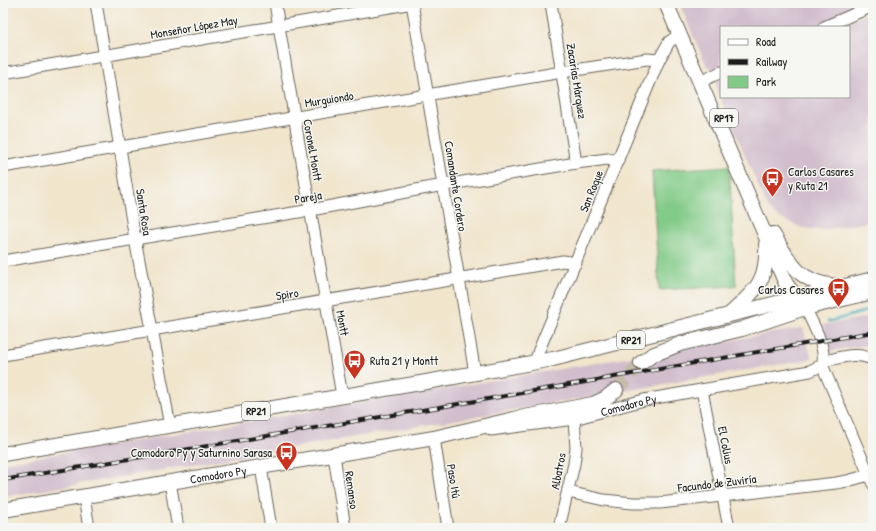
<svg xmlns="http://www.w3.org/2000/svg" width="876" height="531" font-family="'Patrick Hand',sans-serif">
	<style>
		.industrial { fill: #d1bdcc }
		.green { fill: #82ca87; stroke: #4f7352 }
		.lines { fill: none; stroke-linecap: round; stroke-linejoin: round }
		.stream { stroke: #40aebe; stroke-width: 2.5 }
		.major-tunnel { stroke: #c6bda9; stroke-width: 14; stroke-dasharray: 14 7; stroke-linecap: butt }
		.minor-casing { stroke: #67625a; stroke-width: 13 }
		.major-casing { stroke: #67625a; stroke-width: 16 }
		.minor { stroke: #fff; stroke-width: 11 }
		.major { stroke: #fff; stroke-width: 14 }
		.rail-casing { stroke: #1c1c1c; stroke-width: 4 }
		.rail { stroke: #f6f6f2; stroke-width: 2.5; stroke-dasharray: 8; stroke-linecap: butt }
		.labels { text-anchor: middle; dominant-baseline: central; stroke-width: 3; stroke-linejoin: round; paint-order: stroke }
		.shield { fill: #f6f6f2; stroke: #5d5d5c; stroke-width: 1 }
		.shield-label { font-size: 11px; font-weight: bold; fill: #1c1c1c }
		.street-label { font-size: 12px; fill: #1c1c1c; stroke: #f6f6f2 }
		.poi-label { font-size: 12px; fill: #1c1c1c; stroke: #f6f6f2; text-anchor: start }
	</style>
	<rect width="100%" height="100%" fill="#f6f6f2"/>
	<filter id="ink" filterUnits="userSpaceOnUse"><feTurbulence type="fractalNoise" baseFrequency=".025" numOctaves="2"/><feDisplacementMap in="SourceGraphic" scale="8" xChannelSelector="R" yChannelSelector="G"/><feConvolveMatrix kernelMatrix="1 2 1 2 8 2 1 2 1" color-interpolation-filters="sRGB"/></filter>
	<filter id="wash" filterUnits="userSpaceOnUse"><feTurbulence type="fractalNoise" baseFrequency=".012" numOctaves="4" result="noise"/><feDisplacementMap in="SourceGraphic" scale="16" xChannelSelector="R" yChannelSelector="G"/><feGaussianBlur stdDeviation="0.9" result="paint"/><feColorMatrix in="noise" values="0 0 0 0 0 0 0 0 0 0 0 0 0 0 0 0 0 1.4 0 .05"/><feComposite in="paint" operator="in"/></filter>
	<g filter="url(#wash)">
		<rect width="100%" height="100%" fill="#f1e5cc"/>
		<!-- industrial -->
		<path class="industrial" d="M679,3H869L815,27H721V68L718,69H712L706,65Z
			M873,11V221L823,230L802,228L778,217L768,208L716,88V81L721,76V97H849V27H835Z
			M873,316V344L830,351L823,325Z
			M803,328L812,359L3,497V463Z"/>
		<!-- green -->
		<path class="green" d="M729,166L736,286L659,290L652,171Z"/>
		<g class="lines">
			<!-- stream -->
			<path class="stream" d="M828,322L873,309"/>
		</g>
	</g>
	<g filter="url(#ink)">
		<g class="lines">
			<!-- major-tunnel -->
			<path class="major-tunnel" d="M616,390L641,363"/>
			<defs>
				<g id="minor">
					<path d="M96,3L135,239L170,426"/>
					<path d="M275,3L342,396"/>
					<path d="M412,3L475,373"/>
					<path d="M551,3L576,163"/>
					<path d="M824,27L873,6"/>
					<path d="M3,73L413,3"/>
					<path d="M700,82L721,72"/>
					<path d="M3,167L562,72L647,59L659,60"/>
					<path d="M3,261L311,210L427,188L576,163L608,159L618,161"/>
					<path d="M805,308C812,321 828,351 822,365L873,484"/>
					<path d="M3,355L563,261L576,263"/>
					<path d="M824,361C840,358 858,351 873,360"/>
					<path d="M535,362L539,350L659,60L669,42L680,34"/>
					<path d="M702,390L729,528"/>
					<path id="s1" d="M491,430L574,419L644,400L810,371L822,365"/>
					<path d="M442,437L434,438L448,528"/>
					<path d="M334,455L345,528"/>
					<path d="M261,467L271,528"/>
					<path d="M170,482L178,528"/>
					<path d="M568,492L604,500L633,503H660L836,483L847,481L869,475"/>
					<path d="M84,497L89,528"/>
					<path d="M559,528L574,464L576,448L574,419"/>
				</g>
				<g id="major">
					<path d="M666,3L786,284L805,308"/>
					<path d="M773,234C791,264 797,281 835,286"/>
					<path d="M730,314C756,290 768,281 766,244"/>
					<path d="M641,363L652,355L680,344L742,329L805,308L873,292"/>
					<path d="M3,454L432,381L553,359L873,279"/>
					<path id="s2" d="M3,510L434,438L514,419L593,404L606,398L616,390"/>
				</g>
			</defs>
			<!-- minor casing -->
			<use href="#minor" class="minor-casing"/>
			<!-- major casing -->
			<use href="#major" class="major-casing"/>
			<!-- minor -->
			<use href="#minor" class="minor"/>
			<!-- major -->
			<use href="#major" class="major"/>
			<defs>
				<path id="rail" d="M3,480L482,400L873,332"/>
			</defs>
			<!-- rail casing -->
			<use href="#rail" class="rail-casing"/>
			<!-- rail -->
			<use href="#rail" class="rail"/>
		</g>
	</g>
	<!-- icons -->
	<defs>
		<symbol id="bus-pin" viewBox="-11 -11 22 30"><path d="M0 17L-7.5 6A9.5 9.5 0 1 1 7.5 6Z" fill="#c8321e" stroke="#f6f6f2"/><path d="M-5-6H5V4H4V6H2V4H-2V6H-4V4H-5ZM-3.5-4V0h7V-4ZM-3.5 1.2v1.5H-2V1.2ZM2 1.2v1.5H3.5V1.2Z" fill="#fff"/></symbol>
	</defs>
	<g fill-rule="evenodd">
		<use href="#bus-pin" x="760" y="166" width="25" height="34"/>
		<use href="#bus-pin" x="826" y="276" width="25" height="34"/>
		<use href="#bus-pin" x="342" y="348" width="25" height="34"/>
		<use href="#bus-pin" x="274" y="440" width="25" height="34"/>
	</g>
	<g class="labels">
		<!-- shield labels -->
		<g class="shield">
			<rect x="710" y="109" width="28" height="18" rx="3"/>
			<rect x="617" y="331" width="28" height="18" rx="3"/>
			<rect x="242" y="402" width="28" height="18" rx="3"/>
		</g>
		<g class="shield-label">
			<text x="724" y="118">RP17</text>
			<text x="631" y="340">RP21</text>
			<text x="256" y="411">RP21</text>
		</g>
		<!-- street labels -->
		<g class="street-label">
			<text transform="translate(194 27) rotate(-10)">Monseñor López May</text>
			<text transform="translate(577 81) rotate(81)">Zacarías Márquez</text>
			<text transform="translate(329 99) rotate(-9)">Murguiondo</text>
			<text transform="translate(313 150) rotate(80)">Coronel Montt</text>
			<text transform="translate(456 186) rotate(81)">Comandante Cordero</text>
			<text transform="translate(591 191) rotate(-68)">San Roque</text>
			<text transform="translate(308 197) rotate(-10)">Pareja</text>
			<text transform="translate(144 212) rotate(81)">Santa Rosa</text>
			<text transform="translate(287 294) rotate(-9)">Spiro</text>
			<text transform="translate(343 323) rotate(80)">Montt</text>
			<text stroke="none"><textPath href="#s1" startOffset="140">Comodoro Py</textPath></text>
			<text transform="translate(726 445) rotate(79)">El Colius</text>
			<text transform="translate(558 471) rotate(-79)">Albatros</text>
			<text stroke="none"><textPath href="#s2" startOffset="218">Comodoro Py</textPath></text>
			<text transform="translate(454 481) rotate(81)">Paso Itú</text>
			<text transform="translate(717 483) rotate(-7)">Facundo de Zuviría</text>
			<text transform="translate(352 490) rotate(82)">Remanso</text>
		</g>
		<!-- poi labels -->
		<g class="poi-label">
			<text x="788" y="171">Carlos Casares<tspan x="788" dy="14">y Ruta 21</tspan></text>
			<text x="824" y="289" text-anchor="end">Carlos Casares</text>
			<text x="370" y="360">Ruta 21 y Montt</text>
			<text x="272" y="452" text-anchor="end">Comodoro Py y Saturnino Sarasa</text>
		</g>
	</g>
	<!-- margin -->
	<rect width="876" height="531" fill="none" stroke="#f6f6f2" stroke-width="16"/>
	<!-- legend -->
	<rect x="720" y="26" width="130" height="72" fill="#f6f6f2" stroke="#9f9f9c"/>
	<rect x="728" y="39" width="20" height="6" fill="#ffffff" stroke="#9f9f9c"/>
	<text x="756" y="46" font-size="12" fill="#1c1c1c">Road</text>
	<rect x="728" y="59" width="20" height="6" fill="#1c1c1c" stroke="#9f9f9c"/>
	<text x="756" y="66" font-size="12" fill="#1c1c1c">Railway</text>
	<rect x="728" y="76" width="20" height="12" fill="#82ca87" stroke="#9f9f9c"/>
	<text x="756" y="86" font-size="12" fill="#1c1c1c">Park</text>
</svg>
